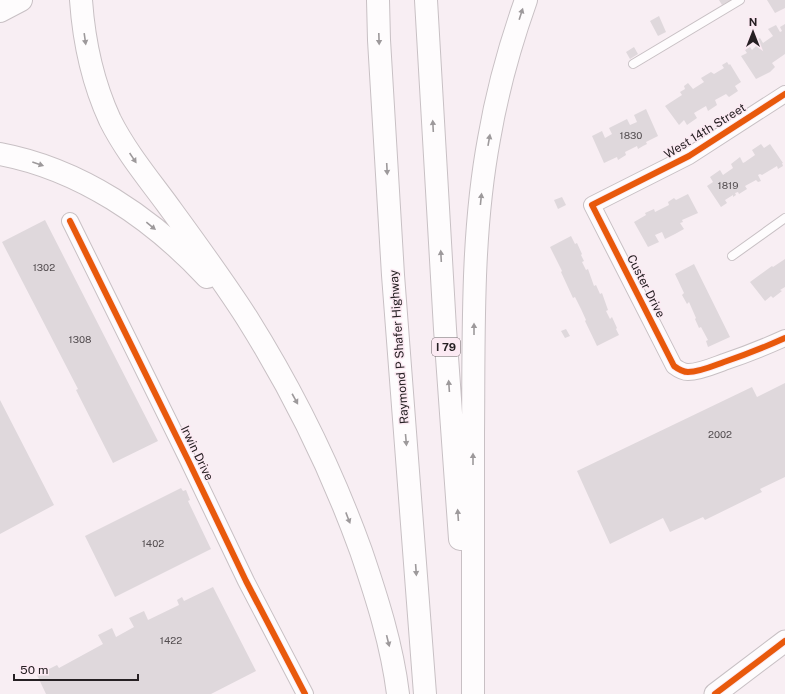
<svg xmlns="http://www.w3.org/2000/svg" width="785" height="694" font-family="'Public Sans',sans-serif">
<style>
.building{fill:#dfd8dc}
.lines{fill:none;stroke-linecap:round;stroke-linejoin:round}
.service-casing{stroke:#c8c0c4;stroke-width:10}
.minor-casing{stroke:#c8c0c4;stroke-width:18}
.tertiary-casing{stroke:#c8c0c4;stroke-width:23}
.primary-casing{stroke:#c8c0c4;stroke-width:24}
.motorway-casing{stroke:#c8c0c4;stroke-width:24}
.service{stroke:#fefcfd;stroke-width:8}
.minor{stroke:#fefcfd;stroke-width:16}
.tertiary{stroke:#fefcfd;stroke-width:21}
.primary{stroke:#fefcfd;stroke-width:22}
.motorway{stroke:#fefcfd;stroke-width:22}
.cycleway-casing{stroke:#fceaf3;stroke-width:8}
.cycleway{stroke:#e8590c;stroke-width:6}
.oneway{fill:#9d999b}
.labels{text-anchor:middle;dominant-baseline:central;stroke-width:3;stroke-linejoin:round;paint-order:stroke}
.number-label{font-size:10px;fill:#544e51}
.shield{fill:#fceaf3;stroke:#665d61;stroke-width:1}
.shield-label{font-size:11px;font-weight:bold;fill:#262023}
.street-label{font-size:12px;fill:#262023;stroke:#fceaf3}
</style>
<rect width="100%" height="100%" fill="#f8eef3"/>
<path class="building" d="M719,0H731L722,5Z
M767,0H785V8L775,13Z
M659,16L666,32L658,36L650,21Z
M785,24V54L772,63L775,67L770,72L756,79L741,56L747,53L745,50L750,47L752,50L756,46L754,42L756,40L760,38L763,43L773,36L768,29L776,25L780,32L782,31L780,27Z
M634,47L638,54L630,59L626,52Z
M727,62L729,65L730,64L741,82L735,86L738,91L729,97L726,94L715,100L717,105L708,111L706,106L694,113L697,118L687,125L684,120L679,125L665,106L682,95L680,92L685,89L684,86L688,83L693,89L704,82L701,78L711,72L714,74L724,68L722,65Z
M646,109L658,136L646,142L647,144L643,146L638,149L637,146L625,152L626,155L618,160L617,157L604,163L592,136L602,131L605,138L612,134L609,128L627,119L630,125L637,122L634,115Z
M761,144L764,148L770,144L783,163H782L783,166L778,169L777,166L762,175L760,174L758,175L761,181L758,182L756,180L745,186L747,189L739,194L738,192L735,193L736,195L733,197V195L725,200L727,203L721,207L707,186L713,182L710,177L720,170L723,175L733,168L731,164L740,157L743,163L745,162L755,155L752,150Z
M688,194L698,213L682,220L683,222L680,223L684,229L675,234L665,239L662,232L655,235L659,242L648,247L634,222L646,215L645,213L654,209L655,212L669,205L668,202L674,198L676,200Z
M562,197L566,205L558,209L554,200Z
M45,220L158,441L113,463L76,390L78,389L2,242Z
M571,236L575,244L577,243L582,254L581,255L584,261L582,262L586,270L588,269L594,286L596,285L600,294L602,293L608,310L606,311L610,319L612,317L617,328L616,329L619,335L597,346L585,321L586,320L581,309L575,297L573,298L561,272L562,271L550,247Z
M785,259V287L780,290L782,291L773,298L771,296L765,301L750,282L772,266L773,267Z
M694,264L730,337L708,347L706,341L708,340L701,327L699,328L695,319L696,318L689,302L687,304L682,295L684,293L675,274Z
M566,329L570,336L565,338L561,331Z
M785,383V477L760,489L762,492L705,520L703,517L670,532L663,518L610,544L577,471L752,387L757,397Z
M0,400L54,505L0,534Z
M181,488L183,491L186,490L190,500L188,501L211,549L115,597L85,536Z
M213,587L256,671L211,694H46L37,675L57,665L59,668L103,644L98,635L112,628L116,637L134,627L129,618L144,611L148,620L179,605L177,600L182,597L184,601Z"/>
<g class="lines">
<defs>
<path id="service" d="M633,64L740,0
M732,256L785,218"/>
<path id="minor" d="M785,94L689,156L592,205L674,366C678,369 683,372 688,372C700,372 713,366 724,362C745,355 765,347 785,338
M70,221L188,460L246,581L305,694"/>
<path id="tertiary" d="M715,694L785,641"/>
<path id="primary" d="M0,11L21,0"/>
<path id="motorway" d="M81,0C84,43 92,81 110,120C125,150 147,177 167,204C194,241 222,279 247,318C294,393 331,468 361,551C377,598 392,645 398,694
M378,0L379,40L393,275L425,694
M426,0L445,329L460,539
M0,154C80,169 152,218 207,277
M473,694C473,607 473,521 473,434C474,336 471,236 489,139C497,92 510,45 526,0"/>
</defs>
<use href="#service" class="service-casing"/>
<use href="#minor" class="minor-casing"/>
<use href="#tertiary" class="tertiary-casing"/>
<use href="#primary" class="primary-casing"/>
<use href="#motorway" class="motorway-casing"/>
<use href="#service" class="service"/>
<use href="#minor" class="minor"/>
<use href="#tertiary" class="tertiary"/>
<use href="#primary" class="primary"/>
<use href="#motorway" class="motorway"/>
<defs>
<path id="cycleway" d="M785,94L689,156L592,205L674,366C678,369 683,372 688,372C700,372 713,366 724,362C745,355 765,347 785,338
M70,221L188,460L246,581L305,694
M715,694L785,641"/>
</defs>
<use href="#cycleway" class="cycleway-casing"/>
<use href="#cycleway" class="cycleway"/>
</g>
<defs><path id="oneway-solid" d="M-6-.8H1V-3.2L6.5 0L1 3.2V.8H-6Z"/></defs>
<g class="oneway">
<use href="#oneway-solid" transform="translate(521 14) rotate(-72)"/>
<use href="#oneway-solid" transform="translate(85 39) rotate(82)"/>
<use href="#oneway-solid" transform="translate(379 39) rotate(88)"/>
<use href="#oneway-solid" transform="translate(433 126) rotate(-93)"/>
<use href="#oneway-solid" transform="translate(489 140) rotate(-80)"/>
<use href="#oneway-solid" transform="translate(133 158) rotate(56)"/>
<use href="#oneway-solid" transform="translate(38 164) rotate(19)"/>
<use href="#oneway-solid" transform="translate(387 169) rotate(87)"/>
<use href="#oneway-solid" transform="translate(481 199) rotate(-84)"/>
<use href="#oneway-solid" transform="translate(151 226) rotate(39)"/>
<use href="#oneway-solid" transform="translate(441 256) rotate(-93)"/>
<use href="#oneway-solid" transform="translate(474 329) rotate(-90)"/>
<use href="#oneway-solid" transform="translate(449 386) rotate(-94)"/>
<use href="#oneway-solid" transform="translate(295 399) rotate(61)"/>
<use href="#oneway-solid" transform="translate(406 440) rotate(85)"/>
<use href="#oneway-solid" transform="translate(473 459) rotate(-90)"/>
<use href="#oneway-solid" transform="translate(458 515) rotate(-94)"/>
<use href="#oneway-solid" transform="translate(348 518) rotate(69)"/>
<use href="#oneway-solid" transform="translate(416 570) rotate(86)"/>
<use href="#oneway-solid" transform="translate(388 641) rotate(76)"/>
</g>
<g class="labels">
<g class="number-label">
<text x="631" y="135">1830</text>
<text x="728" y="185">1819</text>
<text x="44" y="267">1302</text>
<text x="80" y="339">1308</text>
<text x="720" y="434">2002</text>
<text x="153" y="543">1402</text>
<text x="171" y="640">1422</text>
</g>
<rect class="shield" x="432" y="338" width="28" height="18" rx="3"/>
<g class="shield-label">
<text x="446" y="347">I 79</text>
</g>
<g class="street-label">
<text transform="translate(705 131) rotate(-32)">West 14th Street</text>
<text transform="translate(646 286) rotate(63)">Custer Drive</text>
<text transform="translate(399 347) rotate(-94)">Raymond P Shafer Highway</text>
<text transform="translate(197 453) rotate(64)">Irwin Drive</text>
</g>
</g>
<g transform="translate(753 32)" stroke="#fceaf3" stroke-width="3" paint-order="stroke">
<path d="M0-3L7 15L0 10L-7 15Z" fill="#262023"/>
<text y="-6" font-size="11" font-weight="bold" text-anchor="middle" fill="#262023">N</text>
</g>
<path d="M14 674v6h124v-6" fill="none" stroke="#262023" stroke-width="2"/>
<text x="20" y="674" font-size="12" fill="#262023" stroke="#fceaf3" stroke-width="3" paint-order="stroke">50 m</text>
</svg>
